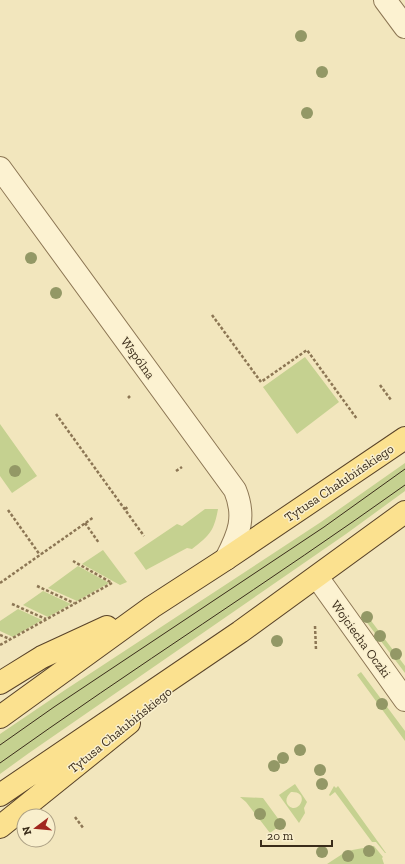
<svg xmlns="http://www.w3.org/2000/svg" width="405" height="864" font-family="'Zilla Slab',serif">
<style>
.green{fill:#c5d190;fill-rule:evenodd}
.lines{fill:none;stroke-linecap:round;stroke-linejoin:round}
.minor-casing{stroke:#8c7654;stroke-width:24}
.major-casing{stroke:#594329;stroke-width:24}
.path{stroke:#8c7654;stroke-width:2.5;stroke-dasharray:3 2;stroke-linecap:butt}
.minor{stroke:#fcf2d1;stroke-width:22}
.major{stroke:#fbe18f;stroke-width:22}
.tram{stroke:#3a2c1a;stroke-width:1}
.tree{fill:#939866}
.labels{text-anchor:middle;dominant-baseline:central;stroke-width:3;stroke-linejoin:round;paint-order:stroke}
.street-label{font-size:13px;fill:#3a2c1a;stroke:#f9efcd}
</style>
<rect width="100%" height="100%" fill="#f2e6bd"/>
<path class="green" d="M305,357L339,402L297,434L263,387Z
M0,424L37,476L12,493L0,476Z
M405,463V491L346,534L29,753L0,774V734L65,690L321,522Z
M205,509H218C214,531 210,535 192,549L187,548L146,570L134,553L177,524L182,526Z
M103,550L127,582L120,585L82,564Z
M78,566L109,583L77,601L48,588Z
M43,591L71,604L48,617L23,605Z
M18,609L42,620L13,637L0,631V621Z
M366,614L405,666V673L362,616Z
M361,672L405,731V741L357,675Z
M295,784L307,802L304,808L305,813L299,823L279,795ZM291,792C311,791 299,815 289,806C284,801 287,796 291,792Z
M334,786L336,788L338,786L386,853H385L376,842H372L335,792L330,796L329,795Z
M240,797L263,798L282,824L270,833L246,802Z
M374,846L383,857L382,858L384,864H327L347,851Z"/>
<g class="lines">
<defs>
<path id="minor" d="M385,0L405,27
M0,168L235,490C246,517 239,534 226,559
M317,577L405,700"/>
<path id="major" d="M0,683L42,657L107,627
M0,717L152,607L226,559L405,438
M0,795L240,632L405,512
M0,827L129,723"/>
</defs>
<use href="#minor" class="minor-casing"/>
<use href="#major" class="major-casing"/>
<path class="path" d="M212,315L261,382L307,350L357,419
M380,385L391,400
M128,398L130,396
M56,414L144,536
M176,471L182,467
M125,509L129,506
M8,510L40,555
M85,523L99,543
M0,583L94,517
M37,586L74,603
M12,604L46,619
M315,626L316,650
M0,635L10,639
M0,645L112,583L73,561
M75,817L84,829"/>
<use href="#minor" class="minor"/>
<use href="#major" class="major"/>
<path class="tram" d="M0,745L54,707L324,527L405,469
M0,763C133,668 272,580 405,485"/>
</g>
<g class="tree">
<circle cx="301" cy="36" r="6"/>
<circle cx="322" cy="72" r="6"/>
<circle cx="307" cy="113" r="6"/>
<circle cx="31" cy="258" r="6"/>
<circle cx="56" cy="293" r="6"/>
<circle cx="15" cy="471" r="6"/>
<circle cx="367" cy="617" r="6"/>
<circle cx="380" cy="636" r="6"/>
<circle cx="277" cy="641" r="6"/>
<circle cx="396" cy="654" r="6"/>
<circle cx="382" cy="704" r="6"/>
<circle cx="300" cy="750" r="6"/>
<circle cx="283" cy="758" r="6"/>
<circle cx="274" cy="766" r="6"/>
<circle cx="320" cy="770" r="6"/>
<circle cx="322" cy="784" r="6"/>
<circle cx="260" cy="814" r="6"/>
<circle cx="280" cy="824" r="6"/>
<circle cx="369" cy="851" r="6"/>
<circle cx="322" cy="852" r="6"/>
<circle cx="348" cy="856" r="6"/>
</g>
<g class="labels">
<g class="street-label">
<text transform="translate(138 358) rotate(54)">Wspólna</text>
<text transform="translate(339 483) rotate(-34)">Tytusa Chałubińskiego</text>
<text transform="translate(361 639) rotate(54)">Wojciecha Oczki</text>
<text transform="translate(120 730) rotate(-39)">Tytusa Chałubińskiego</text>
</g>
</g>
<g transform="translate(36 828) rotate(254)"><circle r="19" fill="#f9efcd" stroke="#ada185"/>
<path d="M0-3L7 15L0 10L-7 15Z" fill="#a1261e"/>
<text y="-6" font-size="11" font-weight="bold" text-anchor="middle" fill="#3a2c1a">N</text>
</g>
<path d="M261 840v6h71v-6" fill="none" stroke="#3a2c1a" stroke-width="2"/>
<text x="267" y="840" font-size="12" fill="#3a2c1a" stroke="#f9efcd" stroke-width="3" paint-order="stroke">20 m</text>
</svg>
